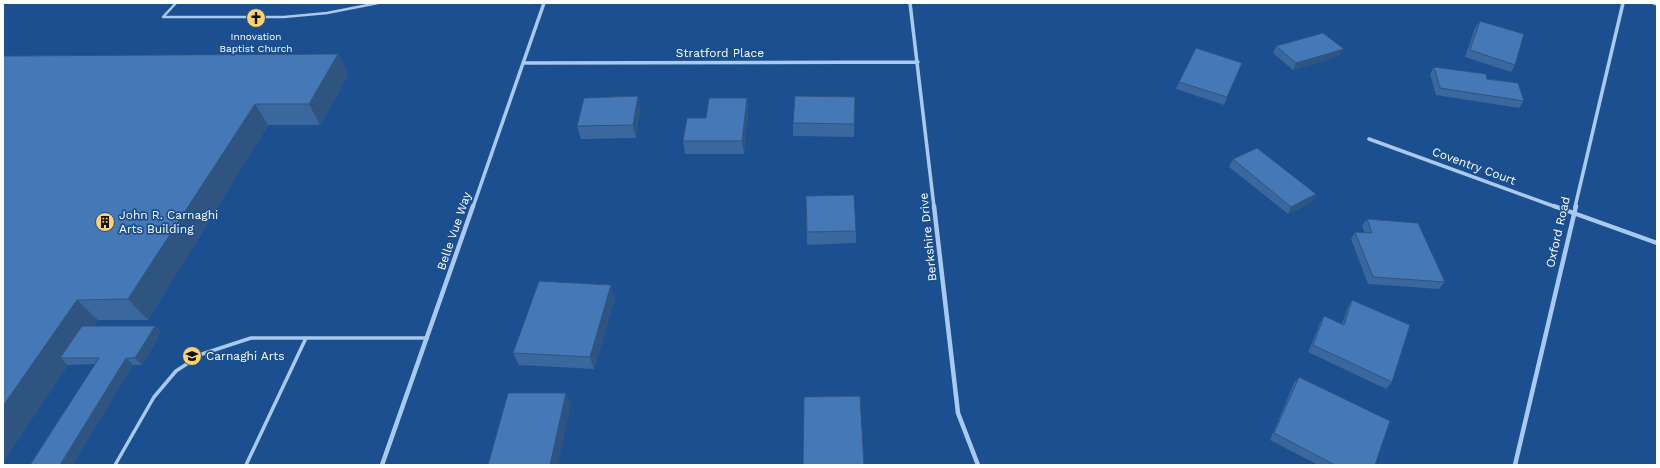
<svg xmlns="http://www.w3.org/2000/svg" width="1660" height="468" font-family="'Work Sans',sans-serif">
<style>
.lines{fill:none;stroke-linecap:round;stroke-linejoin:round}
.service-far1{stroke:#a9c9ee;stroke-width:2.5}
.service{stroke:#a9c9ee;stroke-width:3.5}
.minor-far1{stroke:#a9c9ee;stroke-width:3.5}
.minor{stroke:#a9c9ee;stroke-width:4.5}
.wall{fill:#3a679d}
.shaded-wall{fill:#305480}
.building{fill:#4478b7;stroke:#305480}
.labels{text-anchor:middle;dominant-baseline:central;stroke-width:3.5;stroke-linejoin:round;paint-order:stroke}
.far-poi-label{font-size:10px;fill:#fff;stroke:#1b4f8f}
.street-label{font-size:12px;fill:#fff;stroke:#1b4f8f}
.poi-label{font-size:12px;fill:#fff;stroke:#1b4f8f;text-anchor:start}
</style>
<rect width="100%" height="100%" fill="#1b4f8f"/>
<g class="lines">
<path class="service-far1" d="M176,3L163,17H284L327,13L378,3"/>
<path class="service" d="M115,465L154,397L176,371L202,354L251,338H427
M246,465L306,338"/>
<path class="minor-far1" d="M910,3L934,207
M1654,3L1657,4
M523,63L918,62
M1369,139L1556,207
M473,207L544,3
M1575,207L1623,3"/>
<path class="minor" d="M934,206L958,413L978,465
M1554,206L1657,243
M382,465L473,206
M1515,465L1576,206"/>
</g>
<path class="wall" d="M1480,21L1515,65L1511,72L1465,57L1475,28Z
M1276,46L1340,56L1293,70L1273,53Z
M338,54L348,75L320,125H268L148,320H98L93,326H155L161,332L142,365H133L72,465H30L95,364L68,365L3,462V56Z
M1242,63L1224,105L1176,89L1179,82Z
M1434,67L1487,79L1524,101L1519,108L1436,95L1430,74Z
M638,96L640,109L636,138L581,139L577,126Z
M855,97L854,137L793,136V123Z
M747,98L748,111L744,154H685L683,141L706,118Z
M1233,159L1316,194L1312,202L1288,214L1229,167Z
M806,196L856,231V243L807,245Z
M1367,219L1445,282L1439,289L1368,284L1351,239L1355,232L1365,233L1362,226Z
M611,285L615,298L594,369L519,365L513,353Z
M1352,300L1392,382L1386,389L1308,352L1320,323L1324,316L1342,324L1348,307Z
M1299,377L1375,465H1318L1270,440L1294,383Z"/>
<path class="shaded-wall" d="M1344,49L1340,56L1293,70L1296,63Z
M338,54L348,75L320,125L309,104Z
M638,96L640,109L636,138L633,125Z
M747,98L748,111L744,154L742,141Z
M255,104L268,125L148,320L128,299Z
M1316,194L1312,202L1288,214L1291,207Z
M611,285L615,298L594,369L590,357Z
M77,300L98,320L72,358H60L68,365L3,462V406Z
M155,326L161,332L142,365L135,358Z
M126,358L133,365L72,465H60Z
M566,393L571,405L558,465H550Z"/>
<path class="building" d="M1480,21L1524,34L1515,65L1470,50Z
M1323,33L1344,49L1296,63L1276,46Z
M1196,48L1242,63L1227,97L1179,82Z
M338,54L309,104H255L128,299L77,300L3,406V56Z
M1434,67L1486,74L1487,79L1518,83L1524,101L1440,88Z
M638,96L633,125L577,126L584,98Z
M795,96L855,97L854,124L793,123Z
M709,98H747L742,141H683L687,118H706Z
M1257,148L1316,194L1291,207L1233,159Z
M854,195L856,231L807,232L806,196Z
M1367,219L1418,223L1445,282L1373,277L1355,232L1372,233Z
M539,281L611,285L590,357L513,353Z
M1352,300L1410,325L1392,382L1313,345L1324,316L1344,325Z
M82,326H155L135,358H126L60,465H30L99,358H60Z
M1299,377L1390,421L1375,465H1335L1274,433Z
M508,393H566L550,465H488Z
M860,396L864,465H803L804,397Z"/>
<defs>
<symbol id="church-disc" viewBox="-11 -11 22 22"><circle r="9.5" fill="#ffd166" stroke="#1b4f8f"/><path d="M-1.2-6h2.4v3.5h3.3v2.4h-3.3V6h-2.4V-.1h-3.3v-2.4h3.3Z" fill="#111"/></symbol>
<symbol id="building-disc" viewBox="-11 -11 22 22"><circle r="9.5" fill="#ffd166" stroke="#1b4f8f"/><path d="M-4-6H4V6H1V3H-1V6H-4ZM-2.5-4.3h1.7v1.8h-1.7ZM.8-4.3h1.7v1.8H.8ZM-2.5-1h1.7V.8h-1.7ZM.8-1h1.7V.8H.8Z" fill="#111"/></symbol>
<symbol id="university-disc" viewBox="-11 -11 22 22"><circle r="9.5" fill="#ffd166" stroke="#1b4f8f"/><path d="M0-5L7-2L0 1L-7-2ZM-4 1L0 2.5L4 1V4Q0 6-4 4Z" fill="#111"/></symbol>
</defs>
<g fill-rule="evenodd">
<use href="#church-disc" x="245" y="7" width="22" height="22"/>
<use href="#building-disc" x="94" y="211" width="22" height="22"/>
<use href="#university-disc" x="181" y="345" width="22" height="22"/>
</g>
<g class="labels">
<g class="far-poi-label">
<text x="256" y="36">Innovation<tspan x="256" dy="12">Baptist Church</tspan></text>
</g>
<g class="street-label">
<text x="720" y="53">Stratford Place</text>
<text transform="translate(1474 166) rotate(20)">Coventry Court</text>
<text transform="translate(454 231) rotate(-71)">Belle Vue Way</text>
<text transform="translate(1558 232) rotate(-77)">Oxford Road</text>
<text transform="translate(928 237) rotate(-96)">Berkshire Drive</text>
</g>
<g class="poi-label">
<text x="119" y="215">John R. Carnaghi<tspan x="119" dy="14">Arts Building</tspan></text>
<text x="206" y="356">Carnaghi Arts</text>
</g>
</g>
<rect width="1660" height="468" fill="none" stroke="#ffffff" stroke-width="8"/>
</svg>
